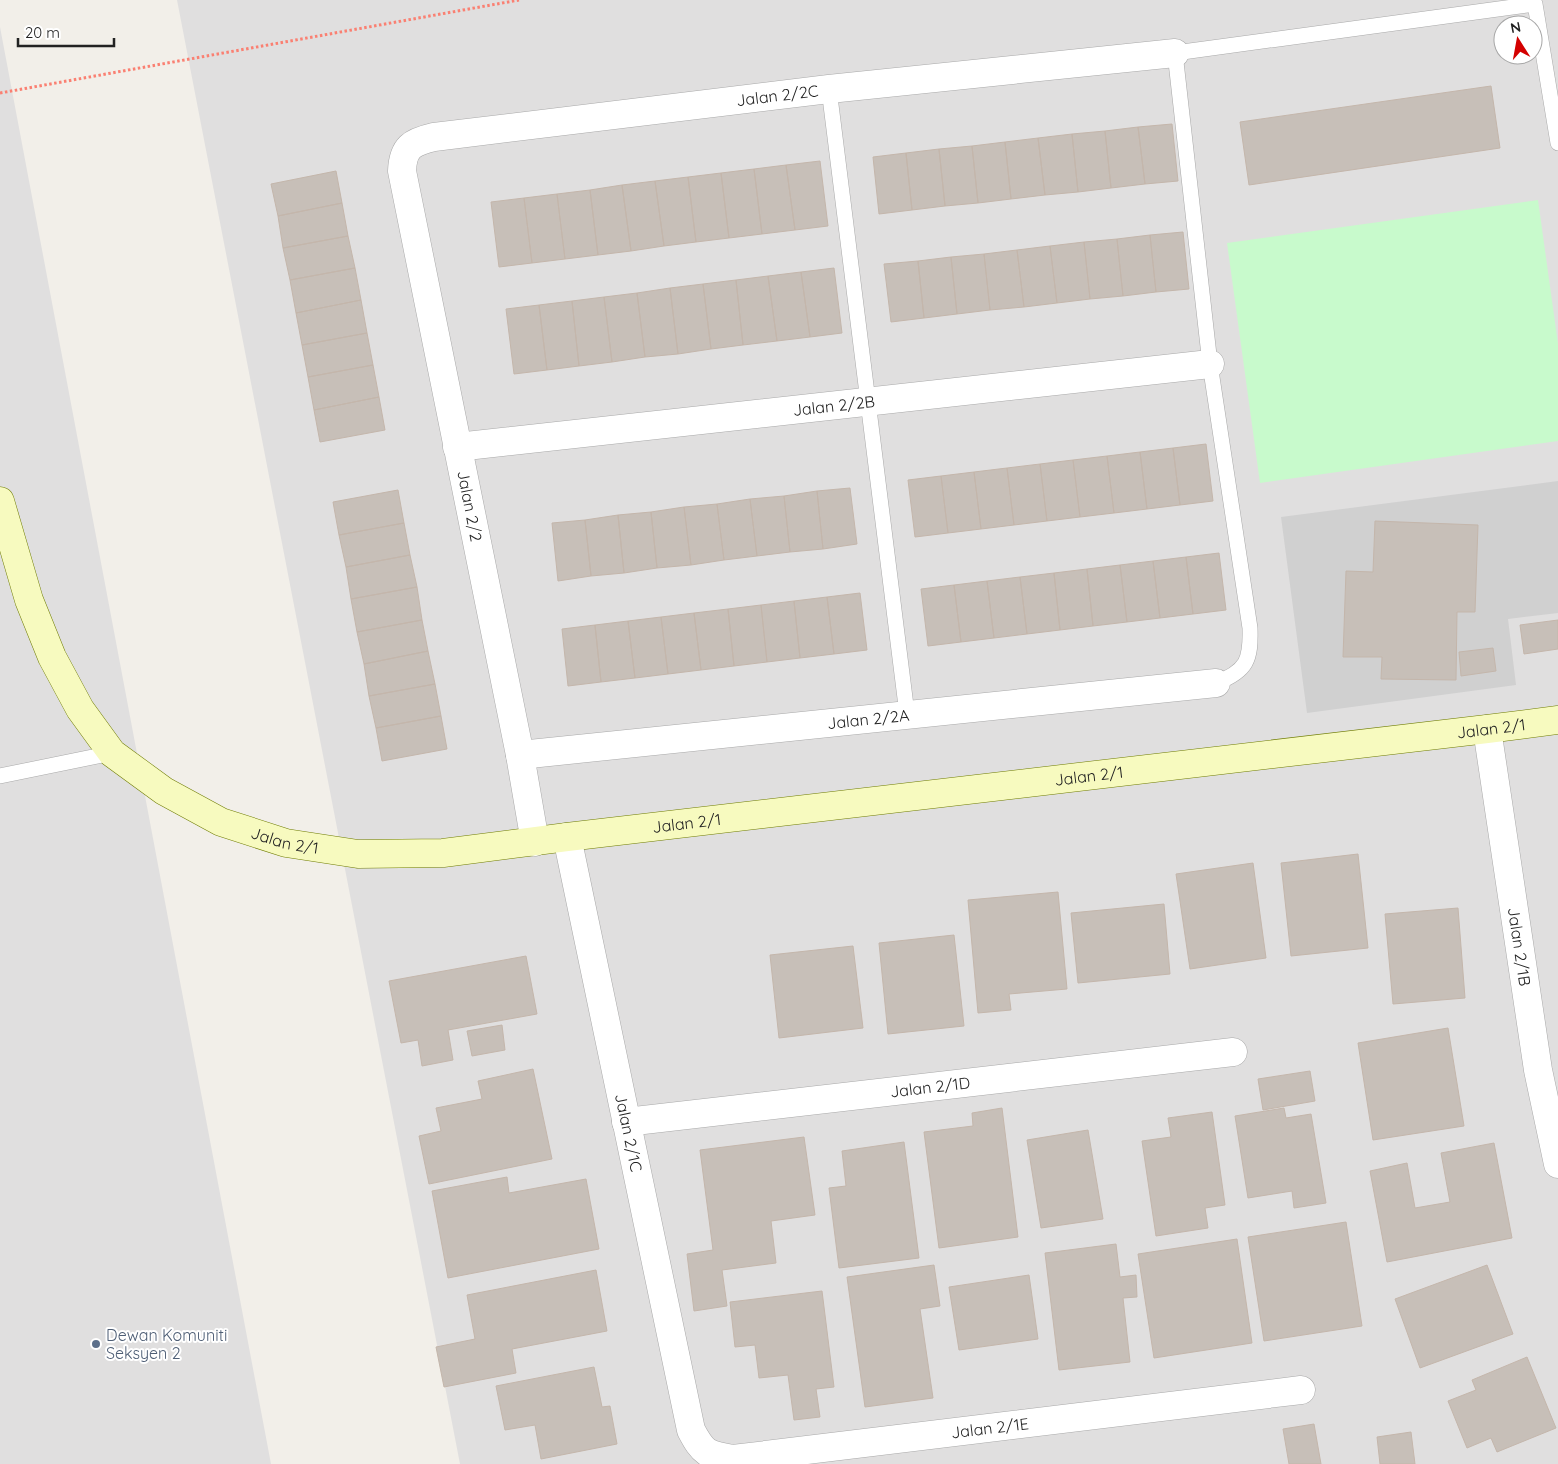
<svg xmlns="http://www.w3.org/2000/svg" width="1558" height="1464" font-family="Quicksand,sans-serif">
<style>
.residential{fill:#e0dfdf;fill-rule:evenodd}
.religious{fill:#d0d0d0}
.park{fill:#c8facc}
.building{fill:#c7bfb8;stroke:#c4b6ab}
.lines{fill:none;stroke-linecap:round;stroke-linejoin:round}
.lane-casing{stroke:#a9a9a9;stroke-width:16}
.street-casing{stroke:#a9a9a9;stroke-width:29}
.secondary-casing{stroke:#707d05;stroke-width:29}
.path{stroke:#fa8072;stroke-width:3;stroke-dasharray:2.5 2.5;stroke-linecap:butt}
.lane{stroke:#fff;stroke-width:15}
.street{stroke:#fff;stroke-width:28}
.secondary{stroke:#f7fabf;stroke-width:28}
.service-dot{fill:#5c6f8a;stroke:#fff;stroke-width:2}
.labels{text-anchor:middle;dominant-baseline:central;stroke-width:4;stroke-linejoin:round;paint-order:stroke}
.street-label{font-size:16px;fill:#222;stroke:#fff}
.service-label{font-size:16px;fill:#4e5e75;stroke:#fff;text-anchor:start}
</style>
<rect width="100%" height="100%" fill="#f2efe9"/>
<path class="residential" d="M177,0H1558V1464H460ZM1503,25H1533V55H1503Z
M0,27L271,1464H0Z"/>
<path class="religious" d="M1558,481V613L1508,619L1516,685L1307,713L1281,517Z"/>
<path class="park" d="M1538,200L1558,344V441L1260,483L1227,243Z"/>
<path class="building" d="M1491,86L1500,148L1249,185L1240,122Z
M1172,124L1178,181L1145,184L1138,127Z
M1138,127L1145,184L1111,188L1105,131Z
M1105,131L1111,188L1078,192L1072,134Z
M1072,134L1078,192L1045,195L1038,138Z
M1038,138L1045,195L1011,199L1005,142Z
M1005,142L1011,199L978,203L972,146Z
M972,146L978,203L945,206L939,149Z
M939,149L945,206L912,210L906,153Z
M906,153L912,210L879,214L873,157Z
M820,161L828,226L795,230L786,165Z
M786,165L795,230L762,234L754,169Z
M754,169L762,234L729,238L721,173Z
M336,171L342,203L278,216L271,184Z
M721,173L729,238L696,242L688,177Z
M688,177L696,242L664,246L655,181Z
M655,181L664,246L631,251L622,185Z
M622,185L631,251L598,255L590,190Z
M590,190L598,255L565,259L557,194Z
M557,194L565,259L532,263L524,198Z
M524,198L532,263L499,267L491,202Z
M342,203L348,236L283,248L278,216Z
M1183,232L1189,289L1156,292L1150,235Z
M1150,235L1156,292L1123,296L1117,239Z
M348,236L355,268L290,280L283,248Z
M1117,239L1123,296L1090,299L1084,242Z
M1084,242L1090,299L1057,303L1050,246Z
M1050,246L1057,303L1024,307L1017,250Z
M1017,250L1024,307L990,310L984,254Z
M984,254L990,310L957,314L951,257Z
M951,257L957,314L924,318L918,261Z
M918,261L924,318L891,322L884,264Z
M355,268L361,300L296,313L290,280Z
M834,268L842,333L810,337L801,272Z
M801,272L810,337L777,341L768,276Z
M768,276L777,341L743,345L736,280Z
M736,280L743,345L711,349L703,284Z
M703,284L711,349L678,354L670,288Z
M670,288L678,354L645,357L637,293Z
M637,293L645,357L612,362L604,297Z
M604,297L612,362L579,366L572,301Z
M361,300L367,333L302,345L296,313Z
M572,301L579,366L547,370L539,305Z
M539,305L547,370L514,374L506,309Z
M367,333L373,365L308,377L302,345Z
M373,365L379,397L314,410L308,377Z
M379,397L385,430L320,442L314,410Z
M1206,444L1213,501L1180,505L1173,448Z
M1173,448L1180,505L1147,509L1140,452Z
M1140,452L1147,509L1114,513L1107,456Z
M1107,456L1114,513L1080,517L1073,460Z
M1073,460L1080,517L1047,521L1040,464Z
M1040,464L1047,521L1014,525L1007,468Z
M1007,468L1014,525L981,529L974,472Z
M974,472L981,529L948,533L941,476Z
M941,476L948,533L915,537L908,480Z
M850,488L857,544L823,549L817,491Z
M398,490L404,523L339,535L333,502Z
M817,491L823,549L790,552L784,496Z
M784,496L790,552L757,556L750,499Z
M750,499L757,556L724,560L717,504Z
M717,504L724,560L691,565L684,507Z
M684,507L691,565L657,568L651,512Z
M651,512L657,568L624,573L618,515Z
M618,515L624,573L591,576L585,520Z
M585,520L591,576L558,581L552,523Z
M1375,521L1478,525L1475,612H1457L1456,680L1381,679L1382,657H1343L1346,571L1373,572Z
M404,523L410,555L346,567L339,535Z
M1219,553L1226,610L1193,614L1186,557Z
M410,555L417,587L351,599L346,567Z
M1186,557L1193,614L1160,618L1153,561Z
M1153,561L1160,618L1127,622L1120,565Z
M1120,565L1127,622L1093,626L1087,569Z
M1087,569L1093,626L1060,630L1054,573Z
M1054,573L1060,630L1027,634L1020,577Z
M1020,577L1027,634L994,638L987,581Z
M987,581L994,638L961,642L954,585Z
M954,585L961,642L928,646L921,589Z
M417,587L422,620L357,632L351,599Z
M860,593L867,650L834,654L827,597Z
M827,597L834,654L800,658L794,601Z
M794,601L800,658L767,662L761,605Z
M761,605L767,662L734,666L728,609Z
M728,609L734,666L701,670L694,613Z
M694,613L701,670L668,674L661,617Z
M661,617L668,674L635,678L628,621Z
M422,620L428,651L364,664L357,632Z
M1558,620V649L1524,654L1520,625Z
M628,621L635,678L601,682L595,625Z
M595,625L601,682L568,686L562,629Z
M1493,648L1496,671L1461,676L1459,652Z
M428,651L435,684L369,696L364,664Z
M435,684L441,716L376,728L369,696Z
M441,716L447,749L382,761L376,728Z
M1358,854L1368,948L1291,956L1281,863Z
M1253,863L1266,958L1190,969L1176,874Z
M1058,892L1067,989L1009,994L1011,1010L978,1013L968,900Z
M1164,904L1170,974L1078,983L1071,913Z
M1458,908L1465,998L1393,1004L1385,914Z
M954,935L964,1026L888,1034L879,943Z
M853,946L863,1028L779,1038L770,955Z
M526,956L537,1014L448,1030L453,1060L422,1066L418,1040L401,1043L389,981Z
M502,1025L505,1050L472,1056L467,1031Z
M1448,1028L1464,1126L1373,1140L1358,1043Z
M533,1069L552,1159L429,1184L419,1136L441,1131L436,1108L482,1099L478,1081Z
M1310,1071L1315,1101L1263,1110L1258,1079Z
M1002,1108L1018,1237L939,1248L924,1132L973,1126L972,1113Z
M1284,1108L1286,1118L1311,1114L1326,1203L1294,1208L1292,1191L1248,1198L1235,1116Z
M1212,1112L1225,1205L1205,1208L1208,1228L1156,1236L1142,1141L1171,1137L1168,1118Z
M1088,1130L1103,1219L1041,1228L1027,1140Z
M804,1137L815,1215L771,1221L776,1263L722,1270L727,1306L694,1311L687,1254L713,1250L700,1150Z
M904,1142L919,1258L839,1268L829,1188L846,1186L842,1151Z
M1494,1143L1512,1238L1387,1262L1370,1171L1407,1163L1415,1208L1450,1202L1441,1153Z
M507,1177L509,1193L586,1179L599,1249L448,1278L432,1191Z
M1346,1222L1362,1326L1264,1341L1248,1237Z
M1237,1239L1252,1343L1154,1358L1138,1254Z
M1116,1244L1120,1277L1136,1275L1137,1297L1123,1298L1130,1362L1059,1370L1045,1253Z
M934,1265L940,1306L920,1309L933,1398L865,1407L847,1277Z
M1487,1265L1513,1334L1420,1368L1395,1299Z
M596,1270L607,1331L512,1349L516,1373L444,1387L436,1347L475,1339L467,1295Z
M1029,1275L1038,1339L959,1350L949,1287Z
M822,1291L834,1387L816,1389L820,1417L794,1420L788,1375L759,1378L755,1345L735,1347L730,1302Z
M1527,1357L1556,1428L1497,1452L1491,1438L1467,1448L1448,1401L1476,1390L1472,1380Z
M594,1367L602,1407L610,1406L617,1444L541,1459L535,1425L505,1430L496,1386Z
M1314,1424L1321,1464H1289L1283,1429Z
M1411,1432L1415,1464H1380L1377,1437Z"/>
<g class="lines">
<defs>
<path id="lane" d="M829,89L907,714
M1216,683C1247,671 1251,660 1250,628L1210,364L1175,53L1535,4L1558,143
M0,776L112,753"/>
<g id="street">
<path id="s1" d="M457,447L1210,364"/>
<path id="s2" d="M1487,729L1538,1070L1558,1164"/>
<path id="s3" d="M520,755L1216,683"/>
<path id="s4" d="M567,837L691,1430C703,1453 707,1455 733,1459L1301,1390"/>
<path id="s5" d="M535,842L520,755L402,171C403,147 412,142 434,137L829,89L1175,53"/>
<path id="s6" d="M626,1122L1233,1052"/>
</g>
<g id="secondary">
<path id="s7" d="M0,501L29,600L52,657L80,709L112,753L164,791L221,822L286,843L358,854L443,853L567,837L1487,729L1558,720"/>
</g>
</defs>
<use href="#lane" class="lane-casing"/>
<use href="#street" class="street-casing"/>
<use href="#secondary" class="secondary-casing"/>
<path class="path" d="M0,93L519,0"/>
<use href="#lane" class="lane"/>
<use href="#street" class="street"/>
<use href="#secondary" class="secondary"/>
</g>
<circle class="service-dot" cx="96" cy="1344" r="5"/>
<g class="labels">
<g class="street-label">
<text stroke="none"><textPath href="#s5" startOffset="1082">Jalan 2/2C</textPath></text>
<text stroke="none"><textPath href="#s1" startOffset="379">Jalan 2/2B</textPath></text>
<text transform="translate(470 506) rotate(79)">Jalan 2/2</text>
<text stroke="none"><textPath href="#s3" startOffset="350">Jalan 2/2A</textPath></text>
<text stroke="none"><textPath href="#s7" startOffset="1689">Jalan 2/1</textPath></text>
<text stroke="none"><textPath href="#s7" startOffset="1284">Jalan 2/1</textPath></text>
<text stroke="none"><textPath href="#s7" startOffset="879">Jalan 2/1</textPath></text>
<text stroke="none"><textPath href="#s7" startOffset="474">Jalan 2/1</textPath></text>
<text stroke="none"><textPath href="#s2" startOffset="220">Jalan 2/1B</textPath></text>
<text stroke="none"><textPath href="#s6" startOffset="306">Jalan 2/1D</textPath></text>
<text stroke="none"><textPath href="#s4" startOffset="302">Jalan 2/1C</textPath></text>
<text stroke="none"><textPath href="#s4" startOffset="919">Jalan 2/1E</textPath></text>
</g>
<g class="service-label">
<text x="106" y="1335">Dewan Komuniti<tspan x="106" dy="18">Seksyen 2</tspan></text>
</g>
</g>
<g transform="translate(1518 40) rotate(349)"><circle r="24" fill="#ffffff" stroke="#a7a7a7"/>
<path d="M0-4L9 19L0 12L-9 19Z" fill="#d40000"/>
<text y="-8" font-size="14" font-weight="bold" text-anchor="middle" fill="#222222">N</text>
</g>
<path d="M18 38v8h96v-8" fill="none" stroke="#222222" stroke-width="2.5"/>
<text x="25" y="38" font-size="15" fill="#222222" stroke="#ffffff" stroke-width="4" paint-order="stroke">20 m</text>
</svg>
